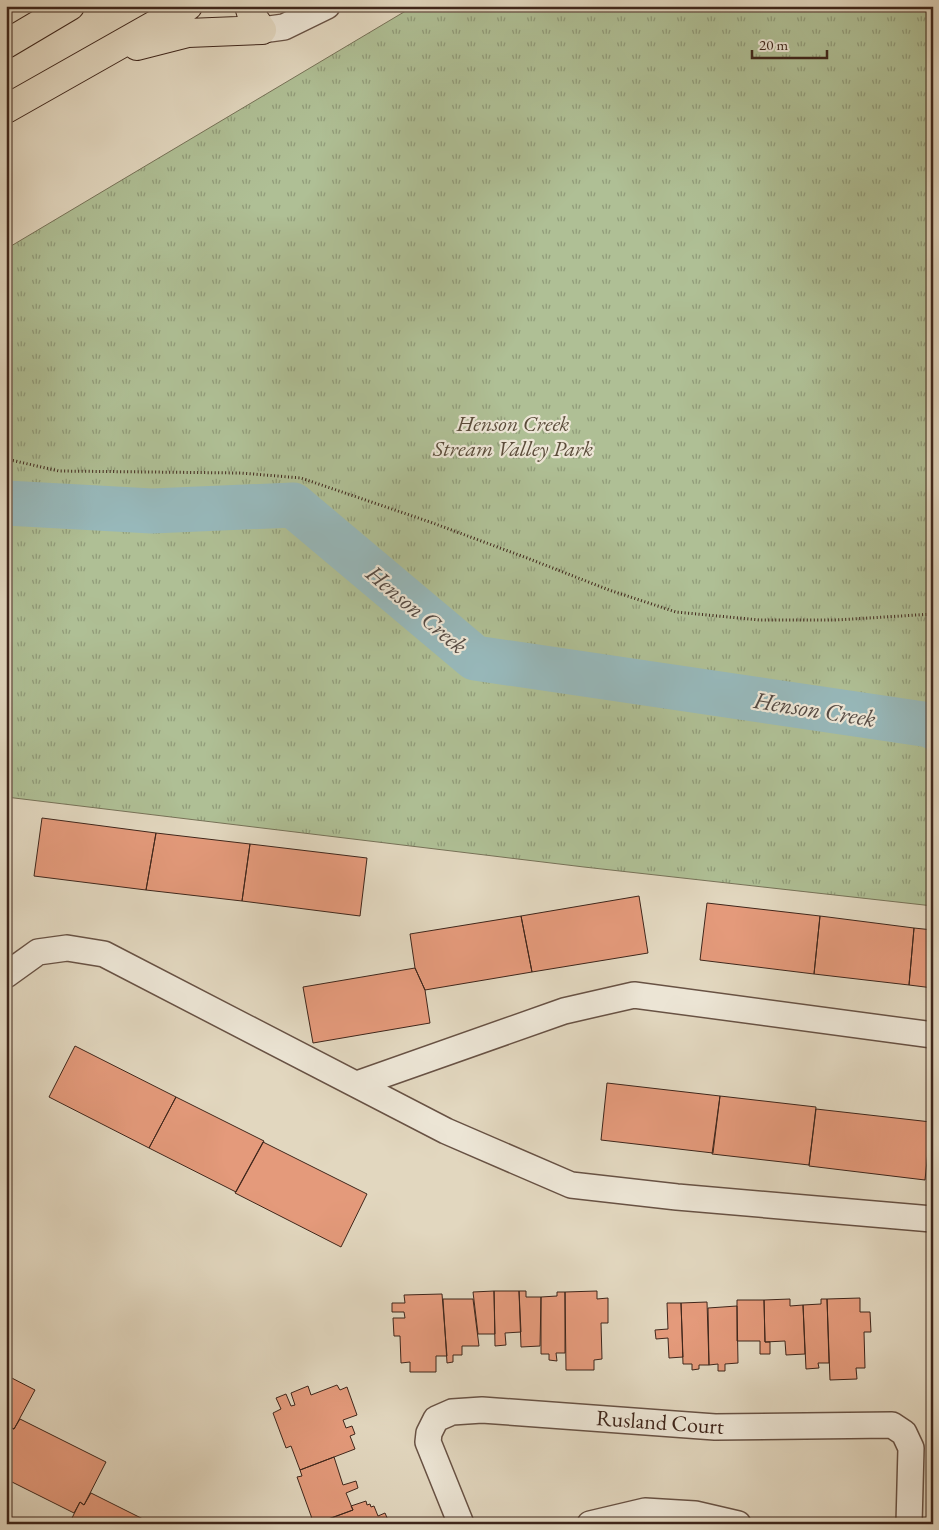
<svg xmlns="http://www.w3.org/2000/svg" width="939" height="1530" font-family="'EB Garamond',serif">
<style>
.park{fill:url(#park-tufts);stroke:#777258}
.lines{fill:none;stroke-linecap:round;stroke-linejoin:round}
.river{stroke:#97b8ba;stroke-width:45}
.building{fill:#e49a7b;stroke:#3f261b}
.minor-casing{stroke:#685244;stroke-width:28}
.trunk-casing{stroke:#3f261b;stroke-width:30}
.path{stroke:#3f261b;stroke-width:3;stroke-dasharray:1 2.5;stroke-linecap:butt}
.minor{stroke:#ece5d5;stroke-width:25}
.trunk{stroke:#e2d7bf;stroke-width:28}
.labels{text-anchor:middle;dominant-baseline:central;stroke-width:4.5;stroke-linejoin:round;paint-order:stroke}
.park-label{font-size:22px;font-style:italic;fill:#5b4c3a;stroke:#ece5d5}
.street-label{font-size:22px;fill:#3f261b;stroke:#ece5d5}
.water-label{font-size:24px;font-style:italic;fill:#554a43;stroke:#ece5d5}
</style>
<defs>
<pattern id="park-tufts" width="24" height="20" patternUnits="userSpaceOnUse" patternTransform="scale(1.25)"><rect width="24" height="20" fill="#afbf95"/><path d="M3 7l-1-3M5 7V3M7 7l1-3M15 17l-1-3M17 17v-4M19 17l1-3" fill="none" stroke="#909b79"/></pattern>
</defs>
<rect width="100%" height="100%" fill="#e2d7bf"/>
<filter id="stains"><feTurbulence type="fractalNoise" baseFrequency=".004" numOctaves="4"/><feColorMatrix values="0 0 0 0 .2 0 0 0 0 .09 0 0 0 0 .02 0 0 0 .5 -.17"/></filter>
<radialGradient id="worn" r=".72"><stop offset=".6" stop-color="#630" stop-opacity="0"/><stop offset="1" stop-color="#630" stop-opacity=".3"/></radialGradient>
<path class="park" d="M414,6H933V906L584,867L6,797V415L12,404L6,396V249Z"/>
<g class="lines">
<path class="river" d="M6,503L152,511L293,505L475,658L930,725L933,727"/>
</g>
<path class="building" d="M42,818L156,833L146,890L34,876Z
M156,833L250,844L242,901L146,890Z
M250,844L367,858L360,916L242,901Z
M639,896L648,953L532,972L521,916Z
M707,903L820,916L814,974L700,960Z
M521,916L532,972L425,990L415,968L410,934Z
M820,916L914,928L909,985L814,974Z
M914,928L933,930V988L909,985Z
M415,968L425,990L430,1023L313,1043L303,987Z
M75,1046L176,1097L149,1148L49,1097Z
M607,1083L720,1096L713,1153L601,1140Z
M720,1096L816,1107L809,1165L712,1154Z
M176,1097L264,1141L236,1192L149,1148Z
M816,1109L931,1122L925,1180L809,1166Z
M263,1142L367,1194L341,1247L235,1193Z
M494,1291L495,1334H478L473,1292Z
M494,1291H519L521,1332L505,1333L506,1345L495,1346Z
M519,1291H526V1297H541L540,1346L521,1347Z
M597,1291V1299L608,1298V1323H601L602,1359L594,1360V1370H566L565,1292Z
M557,1292H565V1353H556L557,1361L549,1360V1354H541V1297L557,1296Z
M442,1294L447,1356H436V1372H410V1362L401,1363L400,1336H394L393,1318H405L404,1312H392V1303H405L404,1295Z
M860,1298V1312H870L871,1332H864L865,1368H856L857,1379L830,1380L827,1299Z
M443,1299H473L479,1346H462V1355H453V1362L447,1363Z
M790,1299V1306L803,1305L805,1354L786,1355L785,1341L765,1342L764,1300Z
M821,1299H827L829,1363H818L819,1368L806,1369L803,1305L821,1304Z
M737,1300H764L765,1342H770V1354H760V1341H737Z
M707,1302L709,1365H699V1369L692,1370V1364H683L681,1303Z
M667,1303H681L683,1357L669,1358L668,1338L656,1339L655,1330L668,1329Z
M737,1306L738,1363L725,1364V1371H718V1364L709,1365L708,1308Z
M6,1375L35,1390L14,1429L9,1427L6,1433Z
M337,1385L340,1390L347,1387L357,1415L343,1420L346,1428L352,1426L355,1434L350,1436L355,1449L300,1470L291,1446L286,1448L273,1413L281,1409L276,1398L286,1394L291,1406L295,1405L291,1393L308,1386L311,1395Z
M20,1419L106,1462L84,1505L80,1502L74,1513L6,1479V1433L9,1427L14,1429Z
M334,1457L343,1485L356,1481L358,1488L346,1493L353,1510L314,1524L297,1477L302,1476L300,1470Z
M91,1493L153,1524H69L80,1502L84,1505Z
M366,1501L367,1505L370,1504L371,1507L374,1506L378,1516L385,1513L388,1520L383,1522L384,1524H321V1522L353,1510L351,1506Z"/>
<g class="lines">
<defs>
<path id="minor" d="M262,30L284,27L327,6
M6,975L38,952L67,948L104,954L446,1131L571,1185L677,1197L932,1219
M357,1084L564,1011L634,995L933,1035
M461,1524L428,1442L429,1433L436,1419L452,1412L482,1410L715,1427L892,1425L904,1433L911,1448L909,1524
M590,1524L645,1511L695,1514L738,1524"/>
<path id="trunk" d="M249,6L252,16L262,30
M6,44L70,6
M137,46L188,33L262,30
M6,109L188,6"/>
</defs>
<use href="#minor" class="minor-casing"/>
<use href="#trunk" class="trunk-casing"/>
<path class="path" d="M6,459L59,471L241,473L301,478L430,522L527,558L609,590L676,612L760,620H836L933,614"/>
<use href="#minor" class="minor"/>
<use href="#trunk" class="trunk"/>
</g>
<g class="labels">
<g class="park-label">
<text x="513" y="423">Henson Creek<tspan x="513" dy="25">Stream Valley Park</tspan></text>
</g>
<g class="street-label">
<text transform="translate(660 1422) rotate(4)">Rusland Court</text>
</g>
<g class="water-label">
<text transform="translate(417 609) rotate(40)">Henson Creek</text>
<text transform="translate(815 709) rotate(9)">Henson Creek</text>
</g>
</g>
<rect width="939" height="1530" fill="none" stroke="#e2d7bf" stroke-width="25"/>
<rect x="8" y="8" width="924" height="1515" fill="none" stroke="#3f261b" stroke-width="2.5"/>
<rect x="12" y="12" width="914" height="1505" fill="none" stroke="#3f261b"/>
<path d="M752 50v8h75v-8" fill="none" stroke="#3f261b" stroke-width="2.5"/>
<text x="759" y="50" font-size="15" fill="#3f261b" stroke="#ece5d5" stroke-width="4" paint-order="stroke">20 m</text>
<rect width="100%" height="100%" filter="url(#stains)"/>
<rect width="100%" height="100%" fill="url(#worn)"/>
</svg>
